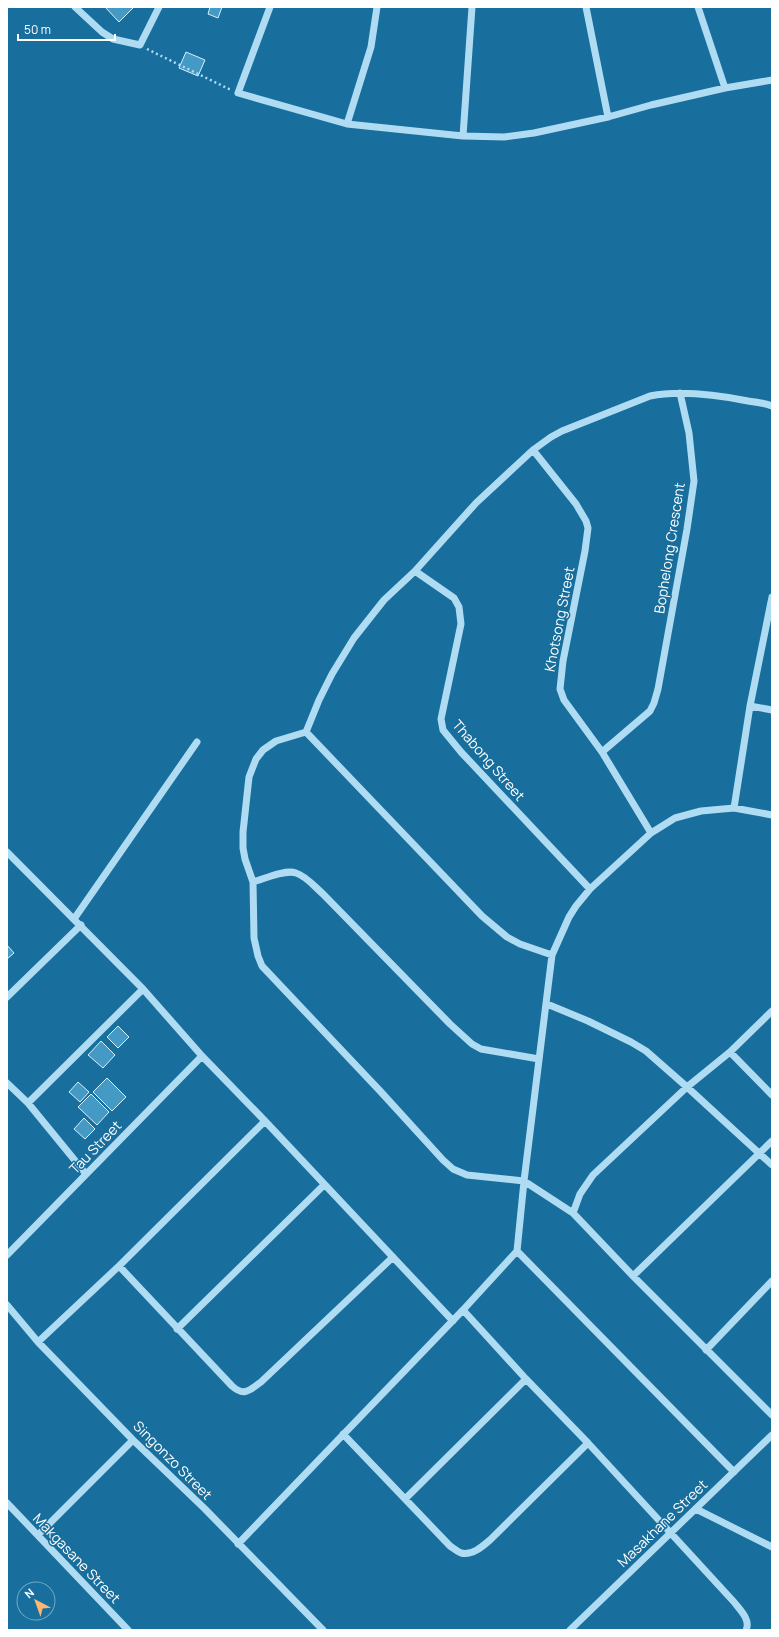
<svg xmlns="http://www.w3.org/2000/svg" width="779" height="1637" font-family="Manrope,sans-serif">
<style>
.building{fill:#449ac5;stroke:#d7f0fc}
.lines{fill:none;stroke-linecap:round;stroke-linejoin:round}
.path{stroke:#afdcf2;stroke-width:2.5;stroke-dasharray:2 3;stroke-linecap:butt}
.minor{stroke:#afdcf2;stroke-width:7}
.labels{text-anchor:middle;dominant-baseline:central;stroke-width:3;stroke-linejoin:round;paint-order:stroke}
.street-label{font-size:14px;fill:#fff;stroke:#186e9c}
</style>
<rect width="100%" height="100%" fill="#186e9c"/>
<path class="building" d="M105,7H131L133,8L119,22Z
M210,7H222L218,18L208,14Z
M186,52L205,60L198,76L179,68Z
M7,945L14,953L7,959Z
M118,1026L129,1037L118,1048L107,1037Z
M101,1041L115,1055L103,1068L88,1055Z
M107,1078L126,1097L112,1111L93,1092Z
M78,1082L89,1092L80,1102L69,1092Z
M91,1094L109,1112L97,1125L78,1107Z
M84,1118L95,1129L85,1139L74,1129Z"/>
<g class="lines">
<path class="path" d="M147,49L231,90"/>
<path class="minor" d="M75,7L102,32L113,39L140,45L159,7
M270,7L238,93L347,124L463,136L504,137L534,133L608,117L651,105L725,88L772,80
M586,7L608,117
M698,7L725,88
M347,124L371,47L377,7
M463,136L472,7
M533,450L576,504L586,521L588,528L585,551L563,661L560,689L564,700L602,752L651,833
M415,571L454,598L459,607L461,624L441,719L443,730L461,752L590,889
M750,706L772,710
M306,732L276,741L263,750L256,759L249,777L243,832V848L245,859L253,882L254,938L258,956L262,966L381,1092L443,1160L453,1169L467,1175L524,1181L573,1213L633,1276L772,1415
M306,732L319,700L332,674L354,638L384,600L415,571L476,503L533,450L551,437L562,431L650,396C680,390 718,395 748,401C756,402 765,403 772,406
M306,732L482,916L507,937L520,944L552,955
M602,752L650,711L654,703L658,689L687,529L694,481L689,433L680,393
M734,808L750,706L772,597
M7,852L143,989L202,1056L265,1121L453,1321
M253,882C264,879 285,869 296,873C306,876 315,887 323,894L450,1024L472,1044L481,1049L539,1059
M74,919L197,742
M7,997L81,925
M547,1004L588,1021L631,1042L646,1051L687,1087L772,1165
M730,1052L772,1095
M7,1083L28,1103L86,1174
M28,1103L143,989
M573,1213L580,1194L593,1175L687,1087L730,1052L772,1011
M517,1251L734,1472
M7,1255L202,1056
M119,1266L232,1386C244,1397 250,1390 261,1382L393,1257
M633,1276L772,1141
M7,1305L38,1342L133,1440L205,1509L323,1630
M463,1310L526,1379L588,1443L734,1602C740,1610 751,1620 746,1630
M177,1329L324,1185
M38,1342L119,1266L265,1121
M706,1350L772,1281
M343,1434L450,1546C453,1548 458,1552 461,1553C472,1556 483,1546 490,1540L588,1443
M405,1499L526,1379
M7,1503L128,1630
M696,1509L772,1547
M38,1535L133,1440
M238,1544L463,1310L517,1251L524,1181L552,955L569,917L576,906L590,889L651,833L675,818L701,811L734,808L772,815
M570,1630L772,1435"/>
</g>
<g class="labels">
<g class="street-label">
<text transform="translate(669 548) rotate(-81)">Bophelong Crescent</text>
<text transform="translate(559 619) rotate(-79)">Khotsong Street</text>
<text transform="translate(489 760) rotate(49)">Thabong Street</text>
<text transform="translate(95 1147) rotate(-46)">Tau Street</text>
<text transform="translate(173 1460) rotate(45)">Singonzo Street</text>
<text transform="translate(662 1523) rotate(-44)">Masakhane Street</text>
<text transform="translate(77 1558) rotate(46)">Makgasane Street</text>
</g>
</g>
<rect width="779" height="1637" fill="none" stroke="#ffffff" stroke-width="16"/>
<g transform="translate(36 1601) rotate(319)"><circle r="19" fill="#186e9c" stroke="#74a8c4"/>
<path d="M0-3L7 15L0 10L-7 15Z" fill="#ffb770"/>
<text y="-6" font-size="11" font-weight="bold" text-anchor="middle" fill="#ffffff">N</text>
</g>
<path d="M18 34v6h97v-6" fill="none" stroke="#ffffff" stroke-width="2"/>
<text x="24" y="34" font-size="12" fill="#ffffff" stroke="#186e9c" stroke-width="3" paint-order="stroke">50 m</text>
</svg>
